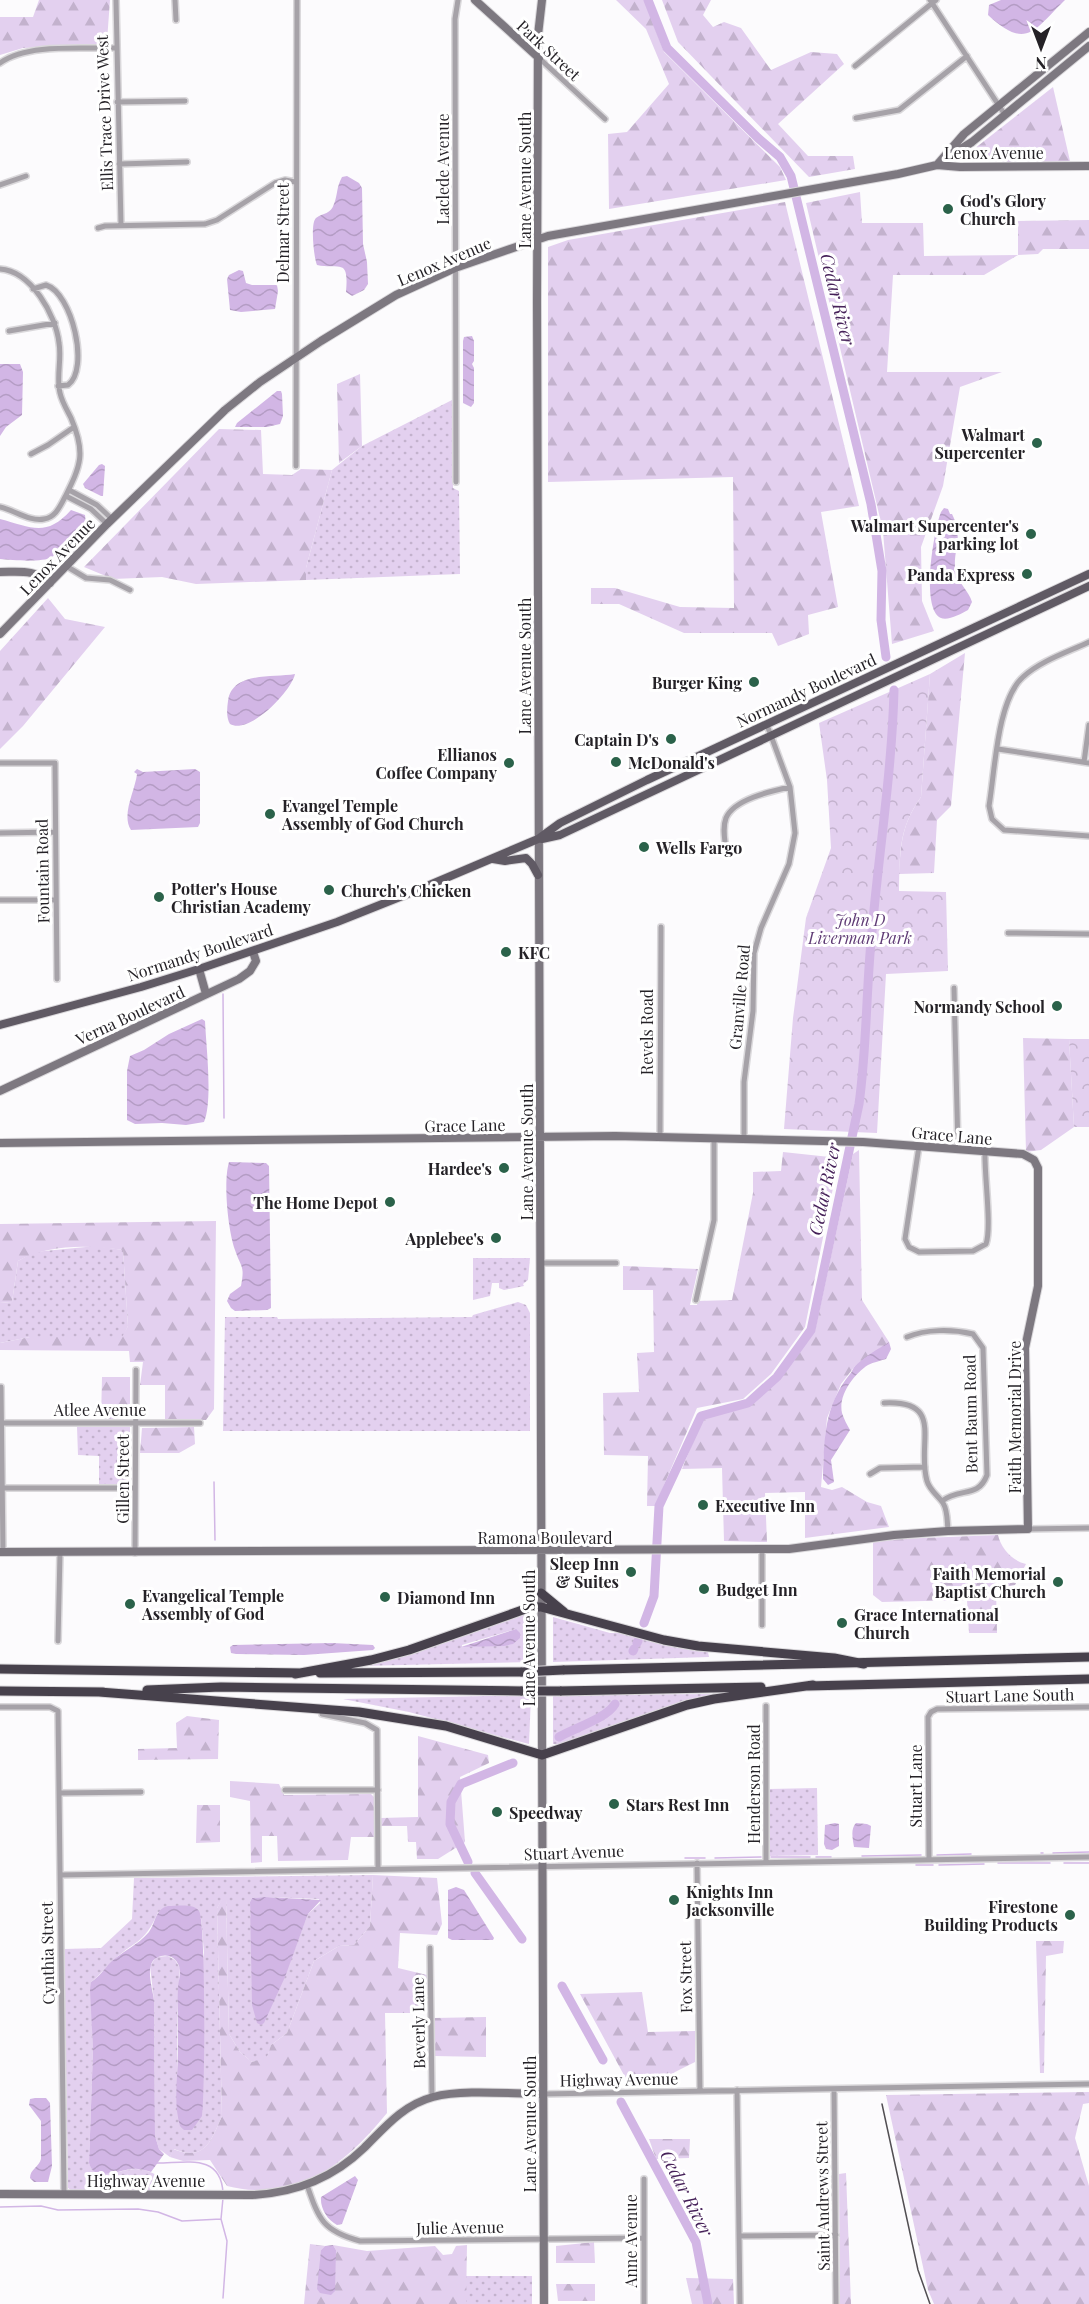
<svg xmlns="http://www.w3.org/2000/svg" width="1089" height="2304" font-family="'Playfair Display',serif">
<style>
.grass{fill:url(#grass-dots);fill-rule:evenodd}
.forest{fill:url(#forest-firs)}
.park{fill:url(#park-crowns)}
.water{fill:url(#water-waves)}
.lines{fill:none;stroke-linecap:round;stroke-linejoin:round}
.stream{stroke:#d2b6e5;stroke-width:1.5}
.river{stroke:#d2b6e5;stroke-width:9}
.street-casing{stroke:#dad8db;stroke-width:8}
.secondary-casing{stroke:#dad8db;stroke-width:10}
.primary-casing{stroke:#dad8db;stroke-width:10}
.highway-casing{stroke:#dad8db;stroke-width:11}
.street{stroke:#a6a2a8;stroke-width:5}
.secondary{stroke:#7d7880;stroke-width:8}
.primary{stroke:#605a64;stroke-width:8}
.highway{stroke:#47414c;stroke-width:9}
.rail{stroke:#524f53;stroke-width:1.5}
.highway-bridge-casing{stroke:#dad8db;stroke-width:11;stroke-linecap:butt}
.highway-bridge{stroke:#47414c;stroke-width:9}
.poi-dot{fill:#2b624a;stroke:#fff;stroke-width:2}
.labels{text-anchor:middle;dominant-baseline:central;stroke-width:6;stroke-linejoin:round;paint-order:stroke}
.street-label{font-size:16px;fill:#252227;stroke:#fff}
.poi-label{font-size:16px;font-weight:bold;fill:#252227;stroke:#fff;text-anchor:start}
.park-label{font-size:16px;font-style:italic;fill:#5f3b75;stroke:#fff}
.water-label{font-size:18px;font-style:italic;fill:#462159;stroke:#fff}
</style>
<defs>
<pattern id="grass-dots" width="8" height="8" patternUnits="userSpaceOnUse" patternTransform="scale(1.5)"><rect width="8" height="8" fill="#e3d0ef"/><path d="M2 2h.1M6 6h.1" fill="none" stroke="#c3b2cd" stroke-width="1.8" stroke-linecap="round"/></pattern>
<pattern id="forest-firs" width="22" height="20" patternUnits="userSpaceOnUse" patternTransform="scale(1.5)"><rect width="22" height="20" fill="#e3d0ef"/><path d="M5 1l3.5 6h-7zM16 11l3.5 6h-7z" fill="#c3b2cd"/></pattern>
<pattern id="park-crowns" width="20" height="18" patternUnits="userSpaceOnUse" patternTransform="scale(1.5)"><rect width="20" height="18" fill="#e3d0ef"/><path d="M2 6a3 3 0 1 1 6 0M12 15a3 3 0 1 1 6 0" fill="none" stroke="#c3b2cd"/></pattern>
<pattern id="water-waves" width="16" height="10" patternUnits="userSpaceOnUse" patternTransform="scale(1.5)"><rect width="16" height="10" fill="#d2b6e5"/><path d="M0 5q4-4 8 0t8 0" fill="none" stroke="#b49cc4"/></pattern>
</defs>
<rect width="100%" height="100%" fill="#fcfbfd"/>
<path class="grass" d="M452,400L453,488L459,491L460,574L306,580V568L332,470L362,446Z
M96,1246L123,1250L128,1326L123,1337H30L0,1343V1303L12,1302L18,1261L34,1252Z
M473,1258H530L528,1280L523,1284L524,1286L504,1290L499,1288V1283H492L490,1296L473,1300Z
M518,1302L526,1305L530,1313V1431H223L225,1317H277L278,1319L472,1317L473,1315Z
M77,1427H130V1485L99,1486V1456L78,1455Z
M522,1613H530L531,1662L358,1666ZM516,1629L513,1644L462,1647V1645Z
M553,1617L610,1633H631L708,1652L709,1657L553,1662Z
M722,1694L561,1744H553V1695Z
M531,1695L529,1744L409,1712L343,1699Z
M817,1788L818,1855L769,1856V1789Z
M373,1875L370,1926L354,1945L339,1946L314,1961L287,2033L271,2045L267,2058L252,2062L240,2052L229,2034L226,1899L222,1900L217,1908L222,2116C211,2141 205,2162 174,2149L170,2157L159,2149L155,2136L154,2001L150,1966L156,1957L168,1956L175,1960L180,1968L177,2013L178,2120L204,1953L201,1918L158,1912C144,1946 133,1940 111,1963C104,1969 99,1976 91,1982L93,2049L89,2163C95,2183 121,2169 135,2169C146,2169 153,2173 162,2178L163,2191H72L68,2188L64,1949L101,1948L132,1919L134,1878ZM265,1897L319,1899L320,1903L308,1914L283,1980L250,1916V1902L252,1898Z
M466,2276H532V2304H466Z"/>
<path class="forest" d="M39,0H110L107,41L104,45L23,48L0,55V17H33Z
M616,0H644L664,52L780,167L786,180L609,209L608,134L627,132L669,84L646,29Z
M662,0H711L703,15L713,27L724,22L741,28L771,70L811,52L837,54L844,64L778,124L808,156H853L855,169L809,177L678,42Z
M1053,87L1070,161C1040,162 996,173 974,149Z
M860,192L862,223H923L924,256L1018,255V221L1089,220V249H1043L1038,254L1018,255L984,275H893L887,372H1002L960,387L943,486L921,547L922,601L934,631L892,644L883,531L806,203Z
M785,202L859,506L821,512L838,607L808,615L809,634L778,646L772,633H684L619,604H591V588H615L680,607L734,608L733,477L548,482V247L568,240Z
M360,374L362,446L339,463L337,384Z
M219,429L261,430L263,474L292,475L301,469L332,470L306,568V580L196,584L162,577L113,579L84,567Z
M48,598L65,619L105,627L23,726L0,749V651Z
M965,653L951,806L937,820L934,873L899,874C901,842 902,824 921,797L930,674Z
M1023,1038L1069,1039L1074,1127L1041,1150L1026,1152Z
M859,1150L862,1300L889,1342L855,1366L841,1384L827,1418L821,1487L832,1490L842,1487L867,1502L881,1506L889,1527L805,1538V1492L765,1493L767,1542L724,1541L722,1468L682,1469L702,1420L749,1405L779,1379L815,1331L853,1154Z
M783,1152L839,1158L805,1327L771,1374L743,1399L697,1408L655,1506H647L648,1456L604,1455L603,1393L639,1392L637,1353L654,1352L653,1290H623V1266L698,1269L690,1305H697L698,1301L732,1300L753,1193V1172L781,1171Z
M216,1221L214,1409L206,1420H165V1385H140L143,1362H130L129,1351L0,1350V1343L30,1337H122L128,1326L123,1250C89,1245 48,1244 18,1261L12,1302L0,1303V1224Z
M102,1377H130V1415L126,1418L101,1420Z
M194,1427L195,1444L179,1453H140L142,1428Z
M998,1535C1001,1548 1012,1561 1026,1564L1015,1585L996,1589L997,1633H969L967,1600L882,1602L873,1595V1540Z
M187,1716L219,1720L218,1759L138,1760V1749L177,1748L176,1723Z
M418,1736L488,1755L489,1763L460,1777L465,1842L438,1859H417L416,1842H408L407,1826H381V1818L418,1817Z
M230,1781L279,1784L284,1795L371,1794L374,1797L375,1837H351L348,1860L278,1861L277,1836H262V1862L251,1863L250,1801L230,1797Z
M197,1805H220V1842L196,1843Z
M373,1875L437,1878L442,1924L437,1935L400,1933L398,1968L427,1975V2013H385L387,2113C353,2155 313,2192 255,2190C246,2190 236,2188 227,2186L210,2160L183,2161L170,2157L173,2149C205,2162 211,2141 222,2116L217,1908L222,1899H226L229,2034L240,2052L252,2062L267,2057L271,2045L287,2033L314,1961L339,1946L354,1945L370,1926Z
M1036,1941H1064L1063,1953L1046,1956L1044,2073H1040Z
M642,1992L648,2032L695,2031V2062L675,2072L660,2085H639L625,2077L580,1994Z
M486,2017V2057L434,2056V2018Z
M1089,2092V2103L1083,2104L1075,2138L1089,2186V2304H934L928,2290L886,2095Z
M649,2139H690L689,2158L656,2159Z
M846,2173L851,2304H840L839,2174Z
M594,2242L595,2263H556V2246Z
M310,2244L325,2246L321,2250H336L333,2245L367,2251L435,2246L443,2255L452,2254L456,2246L467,2245L466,2304H304Z
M686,2278L733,2279L734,2304H692Z
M556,2284H595V2301H558Z"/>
<path class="park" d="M930,674L921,797C898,829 900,854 899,891L946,892L948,971L886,974L877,1133L784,1129L793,1018L806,918L831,848L827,780L819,723Z
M1069,1039H1089V1127H1074Z"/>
<path class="water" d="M1001,0H1065C1034,30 1027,51 988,15L989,5Z
M347,176L359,183L362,188L363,244L367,262L368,284L364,290L352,296L346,292C349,257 340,270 317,265C314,259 310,223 316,218C323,213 331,214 334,204C338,194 336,188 342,177Z
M239,270L243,271L246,283L252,285H277L278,291L275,309L241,312L230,310L227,279L229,275Z
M472,336L474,341V361L472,364L474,368V403L471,407L463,403V341L464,337Z
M0,364H20L23,372L22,415L6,427L0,436Z
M277,391H281L282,394L283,416L280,424L267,427H235L237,423Z
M102,464L105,466L103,496H101L85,488L83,484L99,465Z
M944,508L948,509L950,514H952C965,540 951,552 956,573C959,584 969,591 972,602L968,610C961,614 948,621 941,618C920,609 934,529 941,512Z
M71,510L85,515L86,524C71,532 65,548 52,557C42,563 12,560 0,559V519C31,527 46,538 71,510Z
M295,674C291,692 249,735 230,724C226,717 227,709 228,701C232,671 273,678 295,674Z
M137,769L143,772L195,769L200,772V823L198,827L131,830C121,815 135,791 137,774L134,772Z
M202,1019L205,1021C206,1045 213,1101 204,1122L186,1125L162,1123L135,1124L127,1120V1071L130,1056L144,1050L169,1034Z
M229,1162L266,1163L269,1166L271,1308L267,1310L235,1311L231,1308L227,1301L230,1294L241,1286C245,1265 241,1268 235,1250C228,1230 223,1182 229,1162Z
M889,1342L891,1349L886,1359C880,1361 874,1362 868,1365C854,1374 838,1395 842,1413C844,1419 847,1425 850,1430L831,1460L834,1482L828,1485L823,1479C824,1439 824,1406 850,1374C852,1372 853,1368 855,1366C864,1357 878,1349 889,1342Z
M516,1629L520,1633V1638L513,1644L504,1646L461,1647Z
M332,1643L373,1645L375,1648L373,1650L304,1655L236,1654L231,1653L230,1647L233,1645Z
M835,1823L839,1824V1846L832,1850L826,1849L824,1844L825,1825Z
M856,1823L867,1824L871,1826L869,1848L854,1847C853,1840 850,1829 856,1823Z
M456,1887L464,1890L494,1938L493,1940H452L448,1938V1890Z
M265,1897L321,1900L308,1914L285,1977L264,2023L261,2025L257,2023L252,2005L250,1902L252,1898Z
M168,1906C177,1906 194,1903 199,1911C206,1921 205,2096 202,2116L192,2130H184L180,2126C173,2103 178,2076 178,2053C178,2031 177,2010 178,1988C178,1981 182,1973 179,1966C176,1958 169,1954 161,1956C142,1960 153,1988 154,2001L155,2136L159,2149L164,2154L151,2172C145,2170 137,2168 131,2169C117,2171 94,2182 89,2163L93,2049L90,1990L91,1982C100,1976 104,1969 111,1962C123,1951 138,1945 149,1932C156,1922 155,1909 168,1906Z
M35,2098H46L50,2103L52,2166L48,2182H34L30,2178C30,2169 39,2167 41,2159V2121L29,2105L30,2099Z
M355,2176L358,2180L342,2224L337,2225C327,2220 320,2208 321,2197Z
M333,2245L336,2250L335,2291L331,2295L320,2293L317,2289L321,2250L325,2246Z"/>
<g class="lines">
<path class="stream" d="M223,994L224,1118
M214,1482L215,1540
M1041,1853H1043
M1053,1853L1089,1852
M937,1855L971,1854
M862,1856L921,1855
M771,1857H810
M816,1857H831
M685,1858H705
M715,1858L761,1857
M998,1863H1050
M1064,1863H1089
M916,1865H933
M939,1865L984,1864
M157,2163C186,2163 221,2153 223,2193
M0,2207L41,2206L58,2210L138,2209L158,2212L182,2221L221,2219L223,2198
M221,2219L227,2241L223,2298"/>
<path class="river" d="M648,0L667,48L758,138L780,157L791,176L871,504L882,571L881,620L886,657
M644,1623L654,1596L659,1506L701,1416L748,1403L777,1377L811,1330L859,1104C867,1047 866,988 872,931C879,851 892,771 894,690
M637,1643L638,1641
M633,1651L634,1649
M559,1737C575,1728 607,1718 615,1704
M468,1862L450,1824L451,1802L461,1784L513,1763
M475,1873L522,1939
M562,1986L603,2060
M621,2102L696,2242L708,2304"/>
<defs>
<path id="street" d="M116,0L121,225
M175,0L176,20
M930,0L1005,115
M539,58L605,119
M0,63C27,43 82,49 116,48
M855,66L936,0
M117,102L185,101
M856,118L899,110L967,56
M119,164L187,162
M0,185L26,176
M98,228L105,226L205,224L217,220L275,183L285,180L295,182
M0,269C31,271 56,315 59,343C62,359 56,377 60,393C62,402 67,410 71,418C86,453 81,465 65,497C60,506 56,517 44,519C30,522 14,510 0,507
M33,289L46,285C72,293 90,369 68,385L58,386
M9,331L55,323
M31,454L48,445L74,427
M296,466L297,0
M456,482L455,19L458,0
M69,490L97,505L112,519
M66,496L91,509L107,524
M66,566L86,578L110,580L130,590
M1089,642C1068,652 1040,661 1023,677C997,700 995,771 989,806L992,819L1004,830L1089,836
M998,749L1089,763
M1084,762L1089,725
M0,763H55L57,979
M0,833L55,832
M725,842C724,834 723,826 726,818C734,799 772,791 790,787
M0,900H56
M1008,933L1089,934
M954,988L958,1149
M660,1137L661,927
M744,1140V1082L753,1011L754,953L761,928L789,864L795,833L790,787L767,725
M919,1146L905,1239L909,1247L919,1252L973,1251L986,1244C992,1227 984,1174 985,1151
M540,1263H616
M696,1300L714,1220V1139
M907,1337C926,1329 952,1329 973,1334L983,1348L987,1475C978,1499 960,1487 942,1501
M1,1387L3,1552
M884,1403C946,1400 916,1443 927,1481C930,1491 938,1495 943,1503C948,1511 947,1521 948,1531
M0,1423H200
M870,1474L880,1468L925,1467
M0,1488H135
M1028,1529L1089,1528
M762,1550V1625
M135,1553L136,1370
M58,1641L60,1553
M766,1706V1862
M0,1707H50L58,1711L64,2193
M322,1714L365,1723L377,1730L378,1869
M285,1790H378
M60,1793L141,1792
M929,1860L928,1717L931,1712L937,1709L1089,1707
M697,1863L700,2091
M60,1875L1089,1857
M430,1948L432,2097
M834,2089L836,2304
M737,2090L740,2304
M543,2094L1089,2084
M307,2185C319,2220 323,2231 360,2241L643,2238
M739,2236L836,2235
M644,2304V2179"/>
<path id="secondary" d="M475,0L539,58
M542,0L538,35L537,303L544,2304
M945,159L972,142L1089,46
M937,165L964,134L1089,32
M0,572C20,572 35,569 50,583
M0,634L107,524L225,410L260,382L321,341L396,295L455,268L548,236L898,174L937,165L960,167L1089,166
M199,969L206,994
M0,1091L239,979L250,971L256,961L253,952
M0,1143L615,1136L863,1142L1023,1154L1034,1160L1038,1168V1286L1025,1348L1028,1529L948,1531L894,1535L789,1549L0,1552
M0,2194L252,2195C295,2193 333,2178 364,2148C385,2127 403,2105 433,2097C463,2089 511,2094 543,2094"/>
<path id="primary" d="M542,839L560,835L1089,586
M493,859L505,861L526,858L532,864L538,875
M0,1025L141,987L199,969L337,922L420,889L538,839L560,823L647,780L1089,574"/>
<path id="highway" d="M541,1593L564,1612
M0,1669L301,1673
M563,1670L1089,1657
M320,1673L522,1672
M295,1674L371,1660L409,1650L531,1607H541L664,1640L698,1646L834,1658L864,1664
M808,1686L1089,1679
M147,1690L221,1687L522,1691
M0,1691L103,1692
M560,1691L761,1687
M99,1692L359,1712L446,1726L542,1755L687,1705L714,1699L813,1685"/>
</defs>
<use href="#street" class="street-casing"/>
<use href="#secondary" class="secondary-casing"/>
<use href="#primary" class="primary-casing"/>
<use href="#highway" class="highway-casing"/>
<use href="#street" class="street"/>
<use href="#secondary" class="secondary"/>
<use href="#primary" class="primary"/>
<use href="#highway" class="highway"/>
<path class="rail" d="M882,2104L918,2270L930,2304"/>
<defs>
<path id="highway-bridge" d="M522,1672L563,1670
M522,1691H560"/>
</defs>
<use href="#highway-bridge" class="highway-bridge-casing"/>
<use href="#highway-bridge" class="highway-bridge"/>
</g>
<g class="poi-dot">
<circle cx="948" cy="209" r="6"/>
<circle cx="1037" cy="443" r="6"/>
<circle cx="1031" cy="534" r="6"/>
<circle cx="1027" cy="574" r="6"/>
<circle cx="754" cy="682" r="6"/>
<circle cx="671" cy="739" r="6"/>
<circle cx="616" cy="762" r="6"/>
<circle cx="509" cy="763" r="6"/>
<circle cx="270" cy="814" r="6"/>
<circle cx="644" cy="847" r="6"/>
<circle cx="329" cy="890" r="6"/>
<circle cx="159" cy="897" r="6"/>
<circle cx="506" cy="952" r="6"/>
<circle cx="1057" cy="1006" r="6"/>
<circle cx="504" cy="1168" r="6"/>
<circle cx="390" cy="1202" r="6"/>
<circle cx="496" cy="1238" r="6"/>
<circle cx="703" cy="1505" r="6"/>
<circle cx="631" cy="1572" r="6"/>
<circle cx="1058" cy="1582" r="6"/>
<circle cx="704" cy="1589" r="6"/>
<circle cx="385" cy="1597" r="6"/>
<circle cx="130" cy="1604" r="6"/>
<circle cx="842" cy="1623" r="6"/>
<circle cx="614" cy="1804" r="6"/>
<circle cx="497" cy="1812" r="6"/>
<circle cx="674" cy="1900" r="6"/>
<circle cx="1070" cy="1915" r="6"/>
</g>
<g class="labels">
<g class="street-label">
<text transform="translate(549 50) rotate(43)">Park Street</text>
<text transform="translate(104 113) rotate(-92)">Ellis Trace Drive West</text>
<text x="994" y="152">Lenox Avenue</text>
<text transform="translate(442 169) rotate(-90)">Laclede Avenue</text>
<text transform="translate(524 180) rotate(-90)">Lane Avenue South</text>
<text transform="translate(282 233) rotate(-90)">Delmar Street</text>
<text transform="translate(444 261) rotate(-23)">Lenox Avenue</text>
<text transform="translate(57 556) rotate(-46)">Lenox Avenue</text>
<text transform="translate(524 666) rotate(-90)">Lane Avenue South</text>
<text transform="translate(806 690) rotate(-25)">Normandy Boulevard</text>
<text transform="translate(42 871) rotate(-91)">Fountain Road</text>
<text transform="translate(200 952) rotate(-18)">Normandy Boulevard</text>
<text transform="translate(739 997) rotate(-85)">Granville Road</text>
<text transform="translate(130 1015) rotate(-25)">Verna Boulevard</text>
<text transform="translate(646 1032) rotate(-90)">Revels Road</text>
<text transform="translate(465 1125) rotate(-1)">Grace Lane</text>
<text transform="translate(952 1135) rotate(5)">Grace Lane</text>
<text transform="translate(526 1152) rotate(-90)">Lane Avenue South</text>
<text x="100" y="1409">Atlee Avenue</text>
<text transform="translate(970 1414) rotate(-91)">Bent Baum Road</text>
<text transform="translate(1014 1417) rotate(-90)">Faith Memorial Drive</text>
<text transform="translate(122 1479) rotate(-90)">Gillen Street</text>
<text x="545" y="1537">Ramona Boulevard</text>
<text transform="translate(528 1638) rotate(-90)">Lane Avenue South</text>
<text transform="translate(1010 1695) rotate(-1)">Stuart Lane South</text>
<text transform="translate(753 1784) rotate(-90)">Henderson Road</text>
<text transform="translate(915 1786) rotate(-90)">Stuart Lane</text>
<text transform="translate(574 1852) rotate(-2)">Stuart Avenue</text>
<text transform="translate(47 1953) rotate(-91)">Cynthia Street</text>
<text transform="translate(685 1977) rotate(-91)">Fox Street</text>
<text transform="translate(418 2023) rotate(-91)">Beverly Lane</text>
<text transform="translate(619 2079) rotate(-1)">Highway Avenue</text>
<text transform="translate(529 2124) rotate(-90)">Lane Avenue South</text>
<text x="146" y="2180">Highway Avenue</text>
<text transform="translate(822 2196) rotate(-91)">Saint Andrews Street</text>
<text transform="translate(460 2227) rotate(-1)">Julie Avenue</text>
<text transform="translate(630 2241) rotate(-90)">Anne Avenue</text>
</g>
<g class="poi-label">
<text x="960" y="200">God's Glory<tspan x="960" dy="18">Church</tspan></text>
<text x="1025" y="434" text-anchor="end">Walmart<tspan x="1025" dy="18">Supercenter</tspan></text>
<text x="1019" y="525" text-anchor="end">Walmart Supercenter's<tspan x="1019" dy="18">parking lot</tspan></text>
<text x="1015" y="574" text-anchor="end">Panda Express</text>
<text x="742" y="682" text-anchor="end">Burger King</text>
<text x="659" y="739" text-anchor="end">Captain D's</text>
<text x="497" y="754" text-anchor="end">Ellianos<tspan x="497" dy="18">Coffee Company</tspan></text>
<text x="628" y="762">McDonald's</text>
<text x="282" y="805">Evangel Temple<tspan x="282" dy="18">Assembly of God Church</tspan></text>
<text x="656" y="847">Wells Fargo</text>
<text x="171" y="888">Potter's House<tspan x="171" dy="18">Christian Academy</tspan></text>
<text x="341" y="890">Church's Chicken</text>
<text x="518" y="952">KFC</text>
<text x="1045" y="1006" text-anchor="end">Normandy School</text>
<text x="492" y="1168" text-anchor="end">Hardee's</text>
<text x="378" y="1202" text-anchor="end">The Home Depot</text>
<text x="484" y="1238" text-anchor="end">Applebee's</text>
<text x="715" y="1505">Executive Inn</text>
<text x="619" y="1563" text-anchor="end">Sleep Inn<tspan x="619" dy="18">&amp; Suites</tspan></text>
<text x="1046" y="1573" text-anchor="end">Faith Memorial<tspan x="1046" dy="18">Baptist Church</tspan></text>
<text x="716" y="1589">Budget Inn</text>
<text x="142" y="1595">Evangelical Temple<tspan x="142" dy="18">Assembly of God</tspan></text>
<text x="397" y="1597">Diamond Inn</text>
<text x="854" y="1614">Grace International<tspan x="854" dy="18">Church</tspan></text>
<text x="626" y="1804">Stars Rest Inn</text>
<text x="509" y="1812">Speedway</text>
<text x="686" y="1891">Knights Inn<tspan x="686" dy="18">Jacksonville</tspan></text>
<text x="1058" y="1906" text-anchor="end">Firestone<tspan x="1058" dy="18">Building Products</tspan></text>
</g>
<g class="park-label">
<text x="860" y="919">John D<tspan x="860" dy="18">Liverman Park</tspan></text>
</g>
<g class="water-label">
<text transform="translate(838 299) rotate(76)">Cedar River</text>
<text transform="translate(824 1189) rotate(-78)">Cedar River</text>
<text transform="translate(687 2193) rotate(63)">Cedar River</text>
</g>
</g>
<g transform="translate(1041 48) rotate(180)" stroke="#ffffff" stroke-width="4.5" paint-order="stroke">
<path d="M0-4.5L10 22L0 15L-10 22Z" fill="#252227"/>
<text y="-9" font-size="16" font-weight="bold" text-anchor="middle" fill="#252227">N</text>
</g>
</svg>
